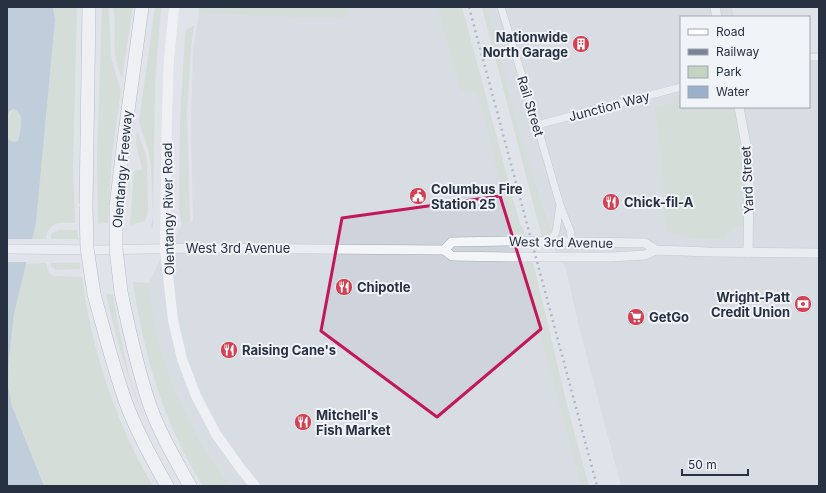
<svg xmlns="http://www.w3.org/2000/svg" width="826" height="493" font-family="Inter,sans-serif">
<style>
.built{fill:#ced3dc}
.green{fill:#c5d4c1}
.water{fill:#9ab1cb}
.pier{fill:#e0e4ea}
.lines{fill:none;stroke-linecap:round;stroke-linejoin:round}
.minor-casing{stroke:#a5abb4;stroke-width:8}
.tertiary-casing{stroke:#a5abb4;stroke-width:10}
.motorway-casing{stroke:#8791a1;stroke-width:14}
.minor{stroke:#f3f5f8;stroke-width:7}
.tertiary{stroke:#f3f5f8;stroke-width:9}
.secondary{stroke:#fff;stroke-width:10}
.motorway{stroke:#fff;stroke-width:13}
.rail{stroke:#798394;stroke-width:2.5;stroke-dasharray:2 4;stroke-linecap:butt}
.motorway-bridge-casing{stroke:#8791a1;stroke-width:14;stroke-linecap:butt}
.motorway-bridge{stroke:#fff;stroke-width:13}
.marked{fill:none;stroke:#c2185b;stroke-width:3;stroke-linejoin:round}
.labels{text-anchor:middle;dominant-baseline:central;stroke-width:4;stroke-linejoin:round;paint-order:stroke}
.poi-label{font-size:13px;font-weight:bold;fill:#283142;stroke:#f0f3f7;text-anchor:start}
.street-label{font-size:13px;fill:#283142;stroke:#f0f3f7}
</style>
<rect width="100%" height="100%" fill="#e0e4ea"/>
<path class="built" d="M348,7H437L461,91L477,92L485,121L512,236L520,259L581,486H230L201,444L176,393L163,357L154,324L149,283L165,249L182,226L193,220L191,124L193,52L199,12L251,16L345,18L348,15Z
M487,7H732L734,17H681V95L672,97L673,102L654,107L661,155L665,231L725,238L726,236L733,231L734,227H744L742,159L734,107H809V52H819V486H621L579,327L566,269L564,264L558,261L551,236V228L524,148Z"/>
<path class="green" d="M53,7H77L73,168L75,223C59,223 49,220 46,239H32L36,223L55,20Z
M102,7H109V9L111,55L114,69L121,90L112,153L108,223L98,224L97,159Z
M113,7H133L122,78C119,70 116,63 115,54C113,38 117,23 113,7Z
M155,7H161L155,84L153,228L151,227L153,215L151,166L149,152L139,122Z
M199,7H348V15L345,18L251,16L199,12Z
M437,7H462L520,224L523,227L525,237L512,236L485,121L477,93L461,91Z
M482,7H487L524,148L551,229V236L543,241Z
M194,25L191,47L187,112L190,221L182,226L179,208L180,121L185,35L186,30Z
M681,95V107H734L742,159L744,227H734L733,231L726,236L725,239H694L665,231L661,155L654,107L673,102L672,97Z
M13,109C26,113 20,131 18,141L14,142L9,140C5,131 6,116 13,109Z
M137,131L146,155L147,164L148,213L145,221L130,225L134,171L142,169L136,144Z
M59,230H77L78,239H51V234Z
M532,258L569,413L589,486H581L520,259Z
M46,263L49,273L54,276L82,277C91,348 116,424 153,486H44L12,406L8,386L9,357L14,314L26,264Z
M51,263H80V269L56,270L51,266Z
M133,282L149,283L154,324L163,357L176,393L201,444L230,486H203C163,423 144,355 133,282Z
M106,294L113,295L118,324L129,376L144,418C127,378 116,336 106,294Z"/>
<path class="water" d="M7,7H53L55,20L36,223L14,314L9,357L8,386L12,406L44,486H7V136L9,140L14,142L18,141C20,131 26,113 13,109L9,112L7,121Z"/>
<path class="pier" d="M7,239H34L28,262H7Z"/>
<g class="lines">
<defs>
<path id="minor" d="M501,7L537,125L560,205L570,230L572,242
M809,57H819
M537,125L681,87
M549,242L556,232L560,205"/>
<path id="tertiary" d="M715,7L717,17
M739,107L747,150L749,183L748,253
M7,249L100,250L193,248L444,250L452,256L515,257H611L645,255L656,250L708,252L819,253
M444,250L452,242L509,241L645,243L656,250"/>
<path id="motorway" d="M86,206L89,7
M116,207L123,148L142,7
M121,292C129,330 137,367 149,403C159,432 175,459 190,486
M94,294C104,330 113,367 126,403C137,432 152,459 167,486"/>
</defs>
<use href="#minor" class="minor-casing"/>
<use href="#tertiary" class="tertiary-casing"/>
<use href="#motorway" class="motorway-casing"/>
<use href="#minor" class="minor"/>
<use href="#tertiary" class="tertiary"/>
<path class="secondary" d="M174,7L169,59L167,113L165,249L173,320L182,359L196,396L216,434L241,469L255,486"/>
<use href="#motorway" class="motorway"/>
<path class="rail" d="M469,7L597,486"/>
<defs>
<path id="motorway-bridge" d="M86,206L87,248L94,294
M116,207V249L121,292"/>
</defs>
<use href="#motorway-bridge" class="motorway-bridge-casing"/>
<use href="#motorway-bridge" class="motorway-bridge"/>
</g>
<path d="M0 0H826V493H0ZM500,196L541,329L437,417L321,331L342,218Z" fill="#e0e4ea" fill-opacity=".55" fill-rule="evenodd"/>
<path class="marked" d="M500,196L541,329L437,417L321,331L342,218Z"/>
<defs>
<symbol id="building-disc" viewBox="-11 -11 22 22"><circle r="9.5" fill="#d24254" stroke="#f0f3f7"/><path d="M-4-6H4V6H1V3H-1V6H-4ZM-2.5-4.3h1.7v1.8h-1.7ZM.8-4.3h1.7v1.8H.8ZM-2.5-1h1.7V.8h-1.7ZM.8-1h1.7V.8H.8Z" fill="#fff"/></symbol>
<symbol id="civic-disc" viewBox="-11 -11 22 22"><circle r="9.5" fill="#d24254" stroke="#f0f3f7"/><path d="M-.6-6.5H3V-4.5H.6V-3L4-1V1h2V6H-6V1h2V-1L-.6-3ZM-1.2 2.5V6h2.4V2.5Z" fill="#fff"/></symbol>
<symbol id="restaurant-disc" viewBox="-11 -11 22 22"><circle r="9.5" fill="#d24254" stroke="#f0f3f7"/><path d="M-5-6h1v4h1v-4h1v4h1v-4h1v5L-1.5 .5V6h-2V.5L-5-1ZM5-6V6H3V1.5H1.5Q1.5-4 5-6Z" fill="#fff"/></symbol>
<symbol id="bank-disc" viewBox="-11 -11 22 22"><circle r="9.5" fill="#d24254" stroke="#f0f3f7"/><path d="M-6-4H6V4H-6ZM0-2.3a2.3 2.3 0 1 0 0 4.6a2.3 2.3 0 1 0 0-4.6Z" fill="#fff"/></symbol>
<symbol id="supermarket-disc" viewBox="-11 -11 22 22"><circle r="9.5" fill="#d24254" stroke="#f0f3f7"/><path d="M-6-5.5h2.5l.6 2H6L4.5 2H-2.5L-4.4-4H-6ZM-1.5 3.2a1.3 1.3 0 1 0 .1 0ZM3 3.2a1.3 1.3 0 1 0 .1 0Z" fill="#fff"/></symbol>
</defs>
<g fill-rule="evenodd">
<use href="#building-disc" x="571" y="34" width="20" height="20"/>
<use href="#civic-disc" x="408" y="186" width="20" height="20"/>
<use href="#restaurant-disc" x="601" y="192" width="20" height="20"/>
<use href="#restaurant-disc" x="334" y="277" width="20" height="20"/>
<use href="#bank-disc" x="793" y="294" width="20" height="20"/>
<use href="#supermarket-disc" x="626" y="307" width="20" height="20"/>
<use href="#restaurant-disc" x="219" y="340" width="20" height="20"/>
<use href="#restaurant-disc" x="293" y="412" width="20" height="20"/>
</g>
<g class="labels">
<g class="poi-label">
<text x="568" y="37" text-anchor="end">Nationwide<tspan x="568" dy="15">North Garage</tspan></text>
<text x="431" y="189">Columbus Fire<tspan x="431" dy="15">Station 25</tspan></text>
<text x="624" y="202">Chick-fil-A</text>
<text x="357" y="287">Chipotle</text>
<text x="790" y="297" text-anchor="end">Wright-Patt<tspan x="790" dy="15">Credit Union</tspan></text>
<text x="649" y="317">GetGo</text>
<text x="242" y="350">Raising Cane's</text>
<text x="316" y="415">Mitchell's<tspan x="316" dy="15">Fish Market</tspan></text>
</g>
<g class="street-label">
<text transform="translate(531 106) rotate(73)">Rail Street</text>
<text transform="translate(609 106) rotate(-15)">Junction Way</text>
<text transform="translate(122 169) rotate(-85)">Olentangy Freeway</text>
<text transform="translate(747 180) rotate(-93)">Yard Street</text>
<text transform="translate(168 209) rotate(-91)">Olentangy River Road</text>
<text transform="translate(561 242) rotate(1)">West 3rd Avenue</text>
<text x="238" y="248">West 3rd Avenue</text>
</g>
</g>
<rect width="826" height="493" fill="none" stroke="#283142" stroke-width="16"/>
<rect x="680" y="16" width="130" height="92" fill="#f0f3f7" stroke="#a0a5af"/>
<rect x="688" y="29" width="20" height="6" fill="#ffffff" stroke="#a0a5af"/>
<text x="716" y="36" font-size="12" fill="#283142">Road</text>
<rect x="688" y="49" width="20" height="6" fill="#798394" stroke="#a0a5af"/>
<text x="716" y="56" font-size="12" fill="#283142">Railway</text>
<rect x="688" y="66" width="20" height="12" fill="#c5d4c1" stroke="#a0a5af"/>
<text x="716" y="76" font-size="12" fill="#283142">Park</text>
<rect x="688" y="86" width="20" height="12" fill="#9ab1cb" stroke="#a0a5af"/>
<text x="716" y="96" font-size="12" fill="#283142">Water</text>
<path d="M682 469v6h66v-6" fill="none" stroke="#283142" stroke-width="2"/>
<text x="688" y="469" font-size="12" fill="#283142" stroke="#f0f3f7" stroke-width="3" paint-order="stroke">50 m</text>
</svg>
